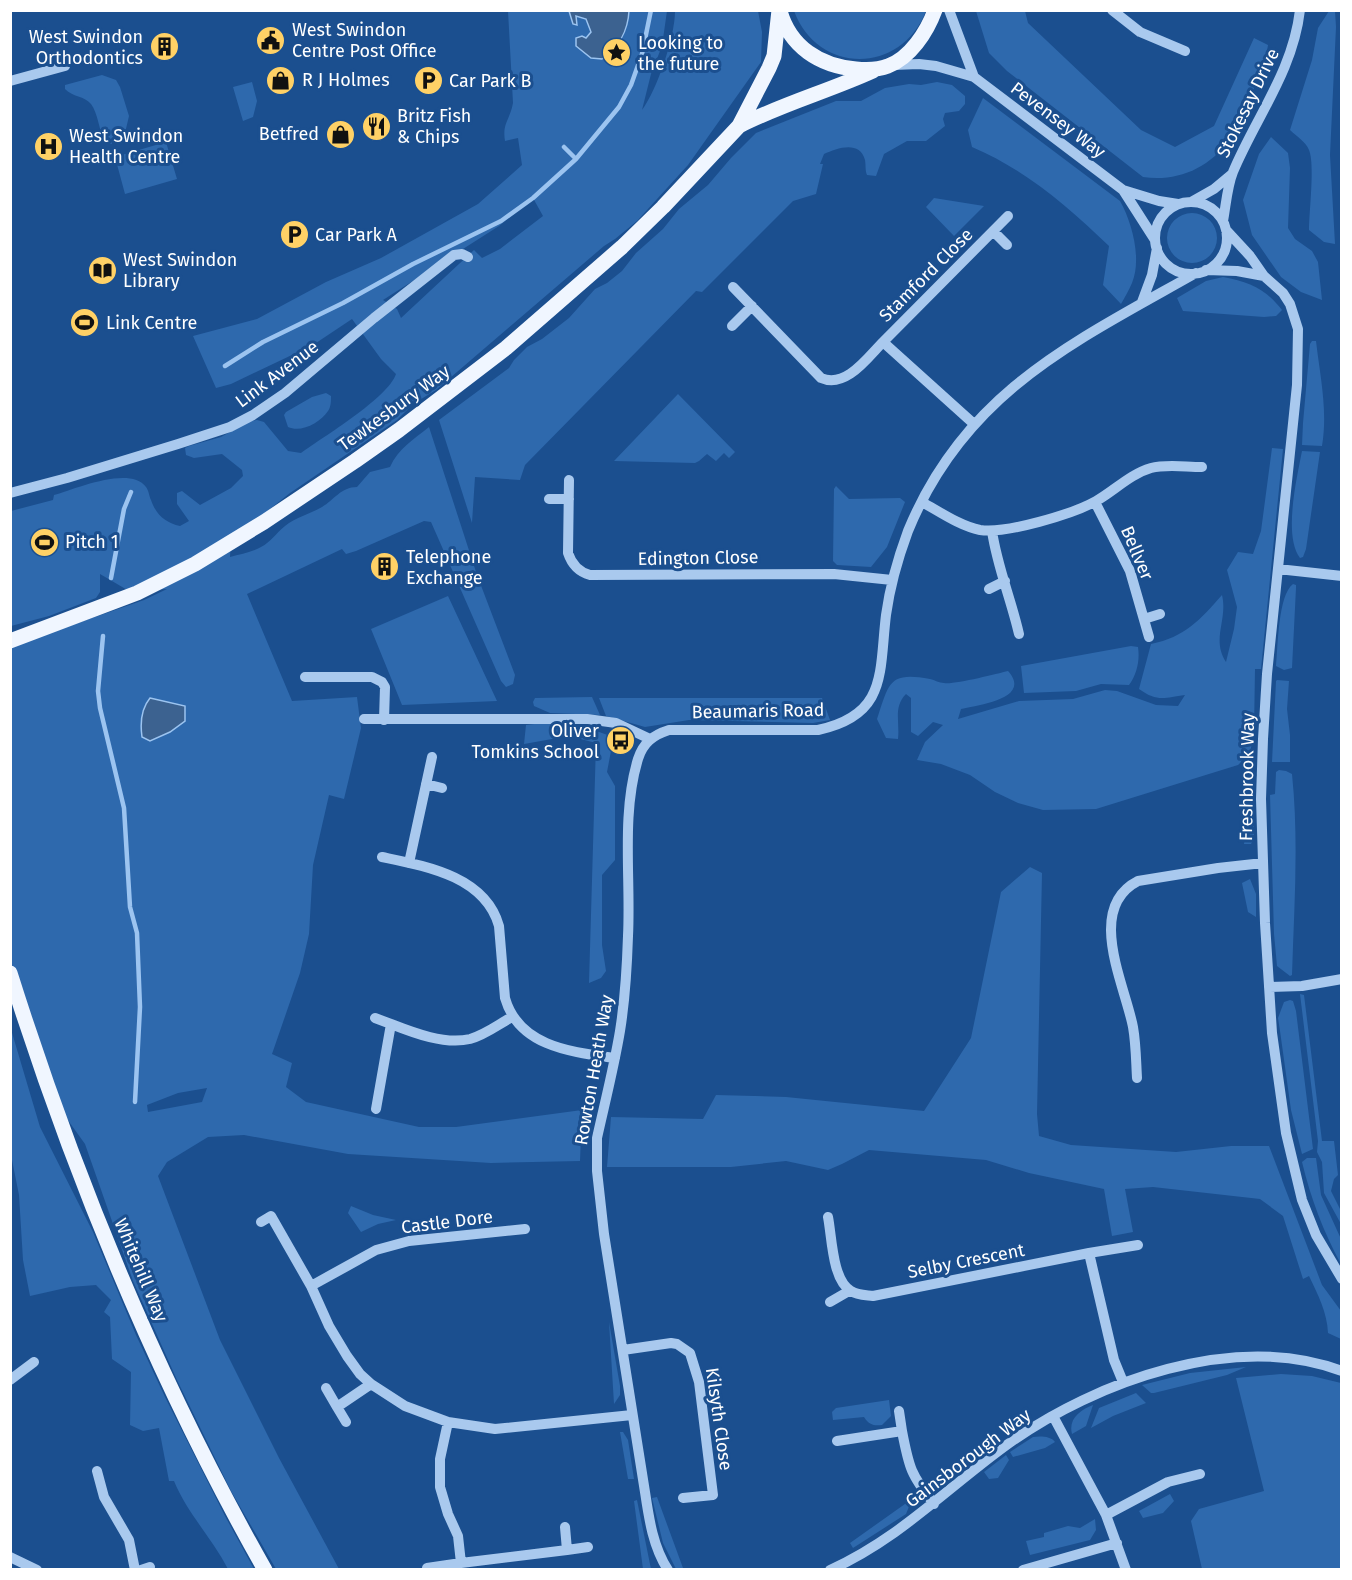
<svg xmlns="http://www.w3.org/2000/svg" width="1352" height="1580" font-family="'Fira Sans',sans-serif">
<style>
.green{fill:#2e69ad;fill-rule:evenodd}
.water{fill:#3c6290;stroke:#9cc4f0;stroke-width:1.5}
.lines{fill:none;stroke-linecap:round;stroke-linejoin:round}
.stream{stroke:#9cc4f0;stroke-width:4.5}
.minor{stroke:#a9c9ee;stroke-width:10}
.major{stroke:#f0f6ff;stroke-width:15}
.labels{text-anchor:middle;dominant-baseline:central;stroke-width:6;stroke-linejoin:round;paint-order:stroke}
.poi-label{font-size:18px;fill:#fff;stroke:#1b4f8f;text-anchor:start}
.street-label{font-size:18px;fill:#fff;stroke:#1b4f8f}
</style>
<rect width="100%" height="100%" fill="#1b4f8f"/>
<path class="green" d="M508,11H569L573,24L576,16L586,19L591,33L576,46L621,40L629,11H667L662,46L651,74L642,110C657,90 675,37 675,11H758L762,32L761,62L688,165L637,221L615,239L604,246L436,390L413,404L397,420L290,493L231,540L230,557C240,554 252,552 261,547C271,542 276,533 285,526C296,517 310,514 322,507C334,500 341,487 357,487L370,472L390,467C398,449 414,439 429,427L477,575L515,675L513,684L506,687L501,681L431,522L424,521L356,551L346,554L342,549L247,594L292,701L357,697L361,728L344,799L329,795L313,865L309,934L300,973L272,1054L292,1063L286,1087L306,1102L419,1127H456L582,1110L580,1161L491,1163L348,1154L244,1135L208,1137L167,1162L158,1176L220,1340L279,1458L339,1569H276L231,1491L177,1380L133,1281L85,1144L57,1105L11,965V646L144,600L167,589L129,591L100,574V592L96,598L49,616L11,626V511L53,500L54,495C75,489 130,465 146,487C149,491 149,496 151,500C156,515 166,523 180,526L189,521L177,504V493L182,491L200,505L231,488L243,476L242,470L222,454L194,458L186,455L185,448L189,446L221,437L250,421L257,420L264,422L288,451L301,453C323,437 388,398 396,374L381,359L352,319L313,345L231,384L216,388L193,336L257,319L326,282L381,258L478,204L522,165L518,138L505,141C502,123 510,120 513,103ZM533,198L543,216L500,249L482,258L474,250L401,318L397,309L383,300L499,226ZM150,698L162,701L142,737V717ZM207,1088L202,1102L148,1112L147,1105L178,1093Z
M794,11H926C901,75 818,75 794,11Z
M976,11H1025L1028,23L1141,130L1175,147L1214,126L1254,38L1268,45C1265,70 1256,84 1245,106C1240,117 1235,130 1229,140C1209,169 1176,182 1143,177L1007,71L989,53Z
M1329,11H1335L1336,27L1330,155L1335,244L1324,242L1309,230C1309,212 1315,164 1309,150C1306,142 1296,136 1290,130L1312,60L1318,28Z
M102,75L116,80L120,87L129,116L125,133L111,144L105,142C99,131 98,113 91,104C85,96 72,97 65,89V85Z
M252,82L257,101L253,117L243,121L233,87Z
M937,82L952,85L965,96V104L959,111L945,113L943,119L945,126L926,141H907L884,154L876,176L867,175C865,170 866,166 865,160C860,140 837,148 824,154L820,164H823L816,194L793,201L702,292L696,291L525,465L520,480L475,477L472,523L439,420L509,368L514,360L527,347L542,339L569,318L595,289L607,283L622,271L636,253L663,229L679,209L708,185L731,158L756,133L836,101H861L885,88L909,84L921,85Z
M983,98L1120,201C1132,222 1142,259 1132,283C1129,290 1125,297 1121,304L1103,285L1109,246C1067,206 1026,170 972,147L968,130Z
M1271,137L1288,153L1290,168L1288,228L1295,239L1312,251L1318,262L1322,300L1301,292L1281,277L1252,235L1243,200L1259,154Z
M166,142L177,179L125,194L115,157Z
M934,198L984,206L954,236L926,207Z
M1167 238a25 25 0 1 1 50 0a25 25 0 1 1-50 0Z
M1223,277C1249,282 1265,288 1282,310L1276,316L1264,317L1183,311L1177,298L1206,281Z
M1312,341H1316C1320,376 1328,410 1322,446L1302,445L1303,423L1310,344Z
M326,393L331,396C331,401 331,407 328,411C320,423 301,433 288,427L284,415L286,412L312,397Z
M678,394L735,452L729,458L724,453L716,461L707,454L699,461L695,463L614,461Z
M1272,448L1283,449L1261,669H1255L1254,732L1250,753L1238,765L1096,809L1043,810L1018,803L995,792L970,775L941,764L917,760L925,742L943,725L933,722L918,736L911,732V698L906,694C893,707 900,722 898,739L886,738L877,719C889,684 888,671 930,679C935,680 939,683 944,683C953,685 996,674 1008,671C1033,699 977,705 961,709L958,719L1019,701L1073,699L1105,690L1117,691L1156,705L1178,706L1185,695C1164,698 1157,702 1139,689L1151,644C1185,637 1200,620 1222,595C1228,620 1211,639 1226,662L1234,629L1237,607L1227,570L1238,552L1253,554L1261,531Z
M1302,451L1320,452L1306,549L1303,557L1300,558C1283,536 1297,477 1302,451Z
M836,486L849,499L900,498L905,502L887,547L871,567L837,565L833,561L834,489Z
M1293,584L1296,585V588L1292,668L1284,670L1276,666C1278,647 1278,595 1293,584Z
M448,596L497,701L402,705L371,629Z
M1131,646L1138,647C1140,660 1137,674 1129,685L1101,684L1076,691L1024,693L1021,666Z
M1277,680L1289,681L1287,709L1290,735V762H1272L1276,681Z
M592,697L600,715L550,713L534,706L533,702L535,698Z
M599,698H822L830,720L813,723L689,720L645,727L606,716Z
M542,723C568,724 594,728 617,739L611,751L607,772L615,786V860L602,875V945L606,971L601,978L589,983L596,743L569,736L524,744L526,725Z
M1279,770L1286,771L1292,774C1299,842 1294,908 1292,975L1290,976L1277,966L1274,934L1270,795L1275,794L1276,772Z
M1249,796H1253L1254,838L1251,844H1244L1246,828L1248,829L1250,826L1251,809L1247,808Z
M1030,867L1042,873L1037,1114L1039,1136L1071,1145L1176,1152L1231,1146H1269L1322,1285L1341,1311V1339L1328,1333C1327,1312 1318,1295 1309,1276L1303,1279L1283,1216L1260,1199L1153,1187L1125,1189L1133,1232L1112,1236L1104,1189L1029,1173L986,1160L869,1150L842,1164L828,1170L786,1161L731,1167H607L611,1117L703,1119L716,1095L786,1097L924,1111L971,1038L1001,892Z
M1250,879L1256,894V917L1248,912L1242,883Z
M1300,994L1304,995L1322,1141H1334L1338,1175L1334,1179L1331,1191L1341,1211V1224L1324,1193L1322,1162L1317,1152L1318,1141Z
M1290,1000L1293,1001L1296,1011L1313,1149L1302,1154L1291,1110L1280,1031L1278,1018L1284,1002Z
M10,1026L40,1127L93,1232L136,1335L165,1397L225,1516L254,1569H228C212,1538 187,1513 174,1481H169L159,1428L143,1431L130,1425L131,1372L112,1359L110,1317L104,1312L111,1300L96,1285L70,1287L30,1296L23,1260L19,1195L11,1155Z
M1307,1158H1316L1321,1195L1341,1239V1264C1323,1231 1311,1199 1302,1162Z
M351,1206L373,1215L396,1220L378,1224L361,1232L348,1213Z
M609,1322L620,1386V1395L614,1404Z
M1246,1367L1227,1375L1154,1393H1151L1142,1385L1190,1373Z
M1281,1374L1312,1376L1341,1383V1569H1202L1191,1521L1199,1509L1264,1491L1236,1378Z
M1136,1393L1146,1403L1113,1416L1091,1428L1099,1408Z
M889,1400L891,1416L882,1425C874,1426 869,1425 864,1417L833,1420L832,1412L836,1408Z
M1093,1405L1086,1426L1072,1434C1068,1419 1080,1410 1093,1405Z
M620,1432H623L628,1440L634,1479H628Z
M1033,1437C1040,1436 1051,1436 1055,1442L1045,1448L1013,1457L1010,1452Z
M1006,1455L1009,1460L998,1478L989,1479L984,1472Z
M1170,1494L1174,1501L1163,1513L1143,1518L1139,1511Z
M657,1497L683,1568L676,1569L663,1543L652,1498Z
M912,1499L906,1514L853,1548L850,1543Z
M637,1500L651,1569H643L634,1501Z
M1095,1519L1096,1530L1090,1540L1030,1555L1026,1541L1044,1537V1533L1068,1526L1080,1528Z"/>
<path class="water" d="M569,11L629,10V11C628,31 618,48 602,59L591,58L576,46V38L582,36L586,38L591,32L586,19L576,16L577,25L573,24Z
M150,698L185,706V721L170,732L150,741L142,737C140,723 141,709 150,698Z"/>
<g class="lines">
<path class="stream" d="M564,147L576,159
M225,366L263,342L343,303L413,264L501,221L533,198L576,159L619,107L631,85L642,54L651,10
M111,578L124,509L131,492
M103,636L98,691L100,708L124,808L130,907L137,933L140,1007L135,1102"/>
<path class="minor" d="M949,10L974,77
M1112,10L1140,32L1185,51
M893,65L919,64L936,66L974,77L1123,190L1159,201L1178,204
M10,81L65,66
M1123,190L1155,240
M1191,202L1214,189L1232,174
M1155 238a36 36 0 1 1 72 0a36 36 0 1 1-72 0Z
M1223,221C1226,205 1227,187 1233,172C1256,117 1293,71 1300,10
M1226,230L1250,256L1264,276L1283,293L1290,304L1298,329L1297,385L1267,674L1263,739L1261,799L1265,923L1272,1033L1286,1133L1302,1200L1316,1235L1342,1279
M993,231L1007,245
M1206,270L1237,271L1264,276
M733,287L821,378C846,389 868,357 883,342L974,424
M1142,302L1152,275L1157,248
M732,326L752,306
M883,342L1008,216
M569,480L568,553C572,565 579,572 590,575L834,574L892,580
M10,493L67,478L178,444L230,427L253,415L285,393L374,318L454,255L462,254L468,257
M549,499H569
M922,502C940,512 960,526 980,530C1006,534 1073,514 1096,501C1114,491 1130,474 1151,468C1166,464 1185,467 1202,467
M1095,502L1130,571L1149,637
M992,531C997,566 1011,599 1019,634
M1278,569L1342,576
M989,589L1005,581
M1144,619L1160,614
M305,677H372L382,682L385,687L384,720
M364,719H587L616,723L650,739
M426,784L442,788
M382,857C425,866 485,876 499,926L505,998C519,1047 572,1052 615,1058
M409,863L432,757
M1269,987L1302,986L1342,979
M375,1018L391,1024
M1137,1078C1136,1061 1136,1044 1133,1027C1125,985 1085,908 1138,881L1218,868L1263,863
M376,1109L391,1024C414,1033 445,1045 470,1039C485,1035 499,1024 512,1017
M828,1217C832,1237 832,1280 851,1291C857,1295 866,1295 873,1296L1089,1253L1114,1360L1123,1382
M261,1222L271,1216L311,1286L329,1326L347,1356L360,1374L371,1384L405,1406L448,1422L495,1429L632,1415
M1089,1253L1138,1245
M311,1286L376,1250L409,1241L525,1229
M830,1302L849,1291
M623,1350L671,1343L677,1344L690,1353L699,1382L713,1495L683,1498
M10,1380L34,1362
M326,1388L337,1407
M899,1411L902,1431
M1053,1416L1106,1515L1126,1570
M346,1422L337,1407L371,1384
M448,1422L440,1459V1487L448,1514L458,1536L461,1563L567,1550L565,1527
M837,1441L902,1431C909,1468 911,1475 934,1504
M97,1471L104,1497L129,1540L135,1570
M1106,1515L1168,1482L1200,1474
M567,1550L588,1547
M10,1557L37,1570
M427,1568L461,1563
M141,1570L150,1567
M668,1570C653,1547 649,1519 645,1492L604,1234L597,1171V1138C605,1102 614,1067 620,1031C625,1000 627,967 628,936C631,878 621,815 638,759C643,743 653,735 669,730H818C888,715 879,672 886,615C890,586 898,558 908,531C965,392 1074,342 1196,273
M830,1570C899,1539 947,1488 1008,1444C1096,1381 1235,1331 1342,1371
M1023,1570L1117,1543"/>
<path class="major" d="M780,11C790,47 820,66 856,69C866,70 878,70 888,66C910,58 927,32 935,10
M739,126C782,104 829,91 873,71
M10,641L137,593L195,564L264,522L355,461L399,430L506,348L622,247L663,207L739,126L769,68L774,56L779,10
M10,973C75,1179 158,1381 265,1570"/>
</g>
<defs>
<symbol id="civic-disc" viewBox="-11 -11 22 22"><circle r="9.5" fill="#ffd166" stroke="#1b4f8f"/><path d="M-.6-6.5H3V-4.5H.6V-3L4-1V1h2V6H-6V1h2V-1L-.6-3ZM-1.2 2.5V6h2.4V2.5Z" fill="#111"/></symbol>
<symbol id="building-disc" viewBox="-11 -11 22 22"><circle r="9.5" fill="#ffd166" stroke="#1b4f8f"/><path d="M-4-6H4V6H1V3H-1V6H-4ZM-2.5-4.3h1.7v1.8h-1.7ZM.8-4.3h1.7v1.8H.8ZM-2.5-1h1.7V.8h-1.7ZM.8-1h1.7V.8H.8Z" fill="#111"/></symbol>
<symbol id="sight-disc" viewBox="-11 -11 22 22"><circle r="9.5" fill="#ffd166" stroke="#1b4f8f"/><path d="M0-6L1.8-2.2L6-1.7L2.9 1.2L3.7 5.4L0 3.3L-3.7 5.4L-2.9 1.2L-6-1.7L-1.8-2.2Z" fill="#111"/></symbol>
<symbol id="shop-disc" viewBox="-11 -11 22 22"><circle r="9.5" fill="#ffd166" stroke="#1b4f8f"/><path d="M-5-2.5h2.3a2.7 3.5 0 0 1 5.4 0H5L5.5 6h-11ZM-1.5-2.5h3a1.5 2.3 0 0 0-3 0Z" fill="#111"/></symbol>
<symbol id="parking-disc" viewBox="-11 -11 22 22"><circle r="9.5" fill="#ffd166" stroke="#1b4f8f"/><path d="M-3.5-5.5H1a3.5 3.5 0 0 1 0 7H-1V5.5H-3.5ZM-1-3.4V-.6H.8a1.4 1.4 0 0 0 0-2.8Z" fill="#111"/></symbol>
<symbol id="restaurant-disc" viewBox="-11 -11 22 22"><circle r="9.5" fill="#ffd166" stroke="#1b4f8f"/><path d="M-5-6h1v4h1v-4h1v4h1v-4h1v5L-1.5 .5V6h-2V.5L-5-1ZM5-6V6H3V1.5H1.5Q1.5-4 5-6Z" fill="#111"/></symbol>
<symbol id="hospital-disc" viewBox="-11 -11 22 22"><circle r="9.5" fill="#ffd166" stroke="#1b4f8f"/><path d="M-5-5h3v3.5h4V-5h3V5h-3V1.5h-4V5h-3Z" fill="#111"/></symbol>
<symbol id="library-disc" viewBox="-11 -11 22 22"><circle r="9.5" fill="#ffd166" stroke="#1b4f8f"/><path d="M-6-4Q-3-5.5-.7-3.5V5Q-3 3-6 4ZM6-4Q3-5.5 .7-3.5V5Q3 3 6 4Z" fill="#111"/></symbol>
<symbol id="stadium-disc" viewBox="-11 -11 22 22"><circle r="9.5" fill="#ffd166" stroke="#1b4f8f"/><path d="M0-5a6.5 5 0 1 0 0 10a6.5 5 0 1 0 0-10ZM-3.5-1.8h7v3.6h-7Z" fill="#111"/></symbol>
<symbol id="bus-disc" viewBox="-11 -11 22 22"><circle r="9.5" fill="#ffd166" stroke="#1b4f8f"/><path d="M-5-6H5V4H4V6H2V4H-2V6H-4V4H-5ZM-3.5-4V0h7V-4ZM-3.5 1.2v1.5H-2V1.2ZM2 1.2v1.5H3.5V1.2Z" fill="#111"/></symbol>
</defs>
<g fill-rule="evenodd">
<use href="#civic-disc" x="254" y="24" width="33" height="33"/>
<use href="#building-disc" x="148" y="30" width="33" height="33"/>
<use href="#sight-disc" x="600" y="36" width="33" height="33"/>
<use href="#shop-disc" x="264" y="64" width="33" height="33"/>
<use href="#parking-disc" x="412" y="64" width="33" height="33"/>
<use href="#restaurant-disc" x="360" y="110" width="33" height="33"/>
<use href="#shop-disc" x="324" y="118" width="33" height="33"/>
<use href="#hospital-disc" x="32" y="130" width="33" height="33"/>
<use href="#parking-disc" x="278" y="218" width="33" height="33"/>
<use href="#library-disc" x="86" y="254" width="33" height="33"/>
<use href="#stadium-disc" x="68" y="306" width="33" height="33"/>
<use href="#stadium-disc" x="28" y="526" width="33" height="33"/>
<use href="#building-disc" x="368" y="550" width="33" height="33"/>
<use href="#bus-disc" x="604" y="724" width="33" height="33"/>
</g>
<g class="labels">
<g class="poi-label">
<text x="292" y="30">West Swindon<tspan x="292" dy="21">Centre Post Office</tspan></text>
<text x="143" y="37" text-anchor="end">West Swindon<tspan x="143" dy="21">Orthodontics</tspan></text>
<text x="638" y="43">Looking to<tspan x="638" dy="21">the future</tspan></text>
<text x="302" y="80">R J Holmes</text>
<text x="449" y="81">Car Park B</text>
<text x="397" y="116">Britz Fish<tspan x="397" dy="21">&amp; Chips</tspan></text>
<text x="319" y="134" text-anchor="end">Betfred</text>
<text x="69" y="136">West Swindon<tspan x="69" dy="21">Health Centre</tspan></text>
<text x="315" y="235">Car Park A</text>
<text x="123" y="260">West Swindon<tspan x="123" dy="21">Library</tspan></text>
<text x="106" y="323">Link Centre</text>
<text x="65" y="542">Pitch 1</text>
<text x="406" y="557">Telephone<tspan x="406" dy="21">Exchange</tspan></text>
<text x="599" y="731" text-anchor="end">Oliver<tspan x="599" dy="21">Tomkins School</tspan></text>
</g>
<g class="street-label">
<text transform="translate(1248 103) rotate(-64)">Stokesay Drive</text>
<text transform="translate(1058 120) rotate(37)">Pevensey Way</text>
<text transform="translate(926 275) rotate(-45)">Stamford Close</text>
<text transform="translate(277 374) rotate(-37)">Link Avenue</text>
<text transform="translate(394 408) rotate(-36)">Tewkesbury Way</text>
<text transform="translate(1137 553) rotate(67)">Bellver</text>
<text transform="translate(698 558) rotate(-1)">Edington Close</text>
<text transform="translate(758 711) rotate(-1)">Beaumaris Road</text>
<text transform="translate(1247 777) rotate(-89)">Freshbrook Way</text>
<text transform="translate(594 1070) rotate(-80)">Rowton Heath Way</text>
<text transform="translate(447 1222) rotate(-7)">Castle Dore</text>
<text transform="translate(966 1261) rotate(-11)">Selby Crescent</text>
<text transform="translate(141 1270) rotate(67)">Whitehill Way</text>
<text transform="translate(719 1419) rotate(82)">Kilsyth Close</text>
<text transform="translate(968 1458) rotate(-37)">Gainsborough Way</text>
</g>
</g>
<rect width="1352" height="1580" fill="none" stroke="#ffffff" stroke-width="24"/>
</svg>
